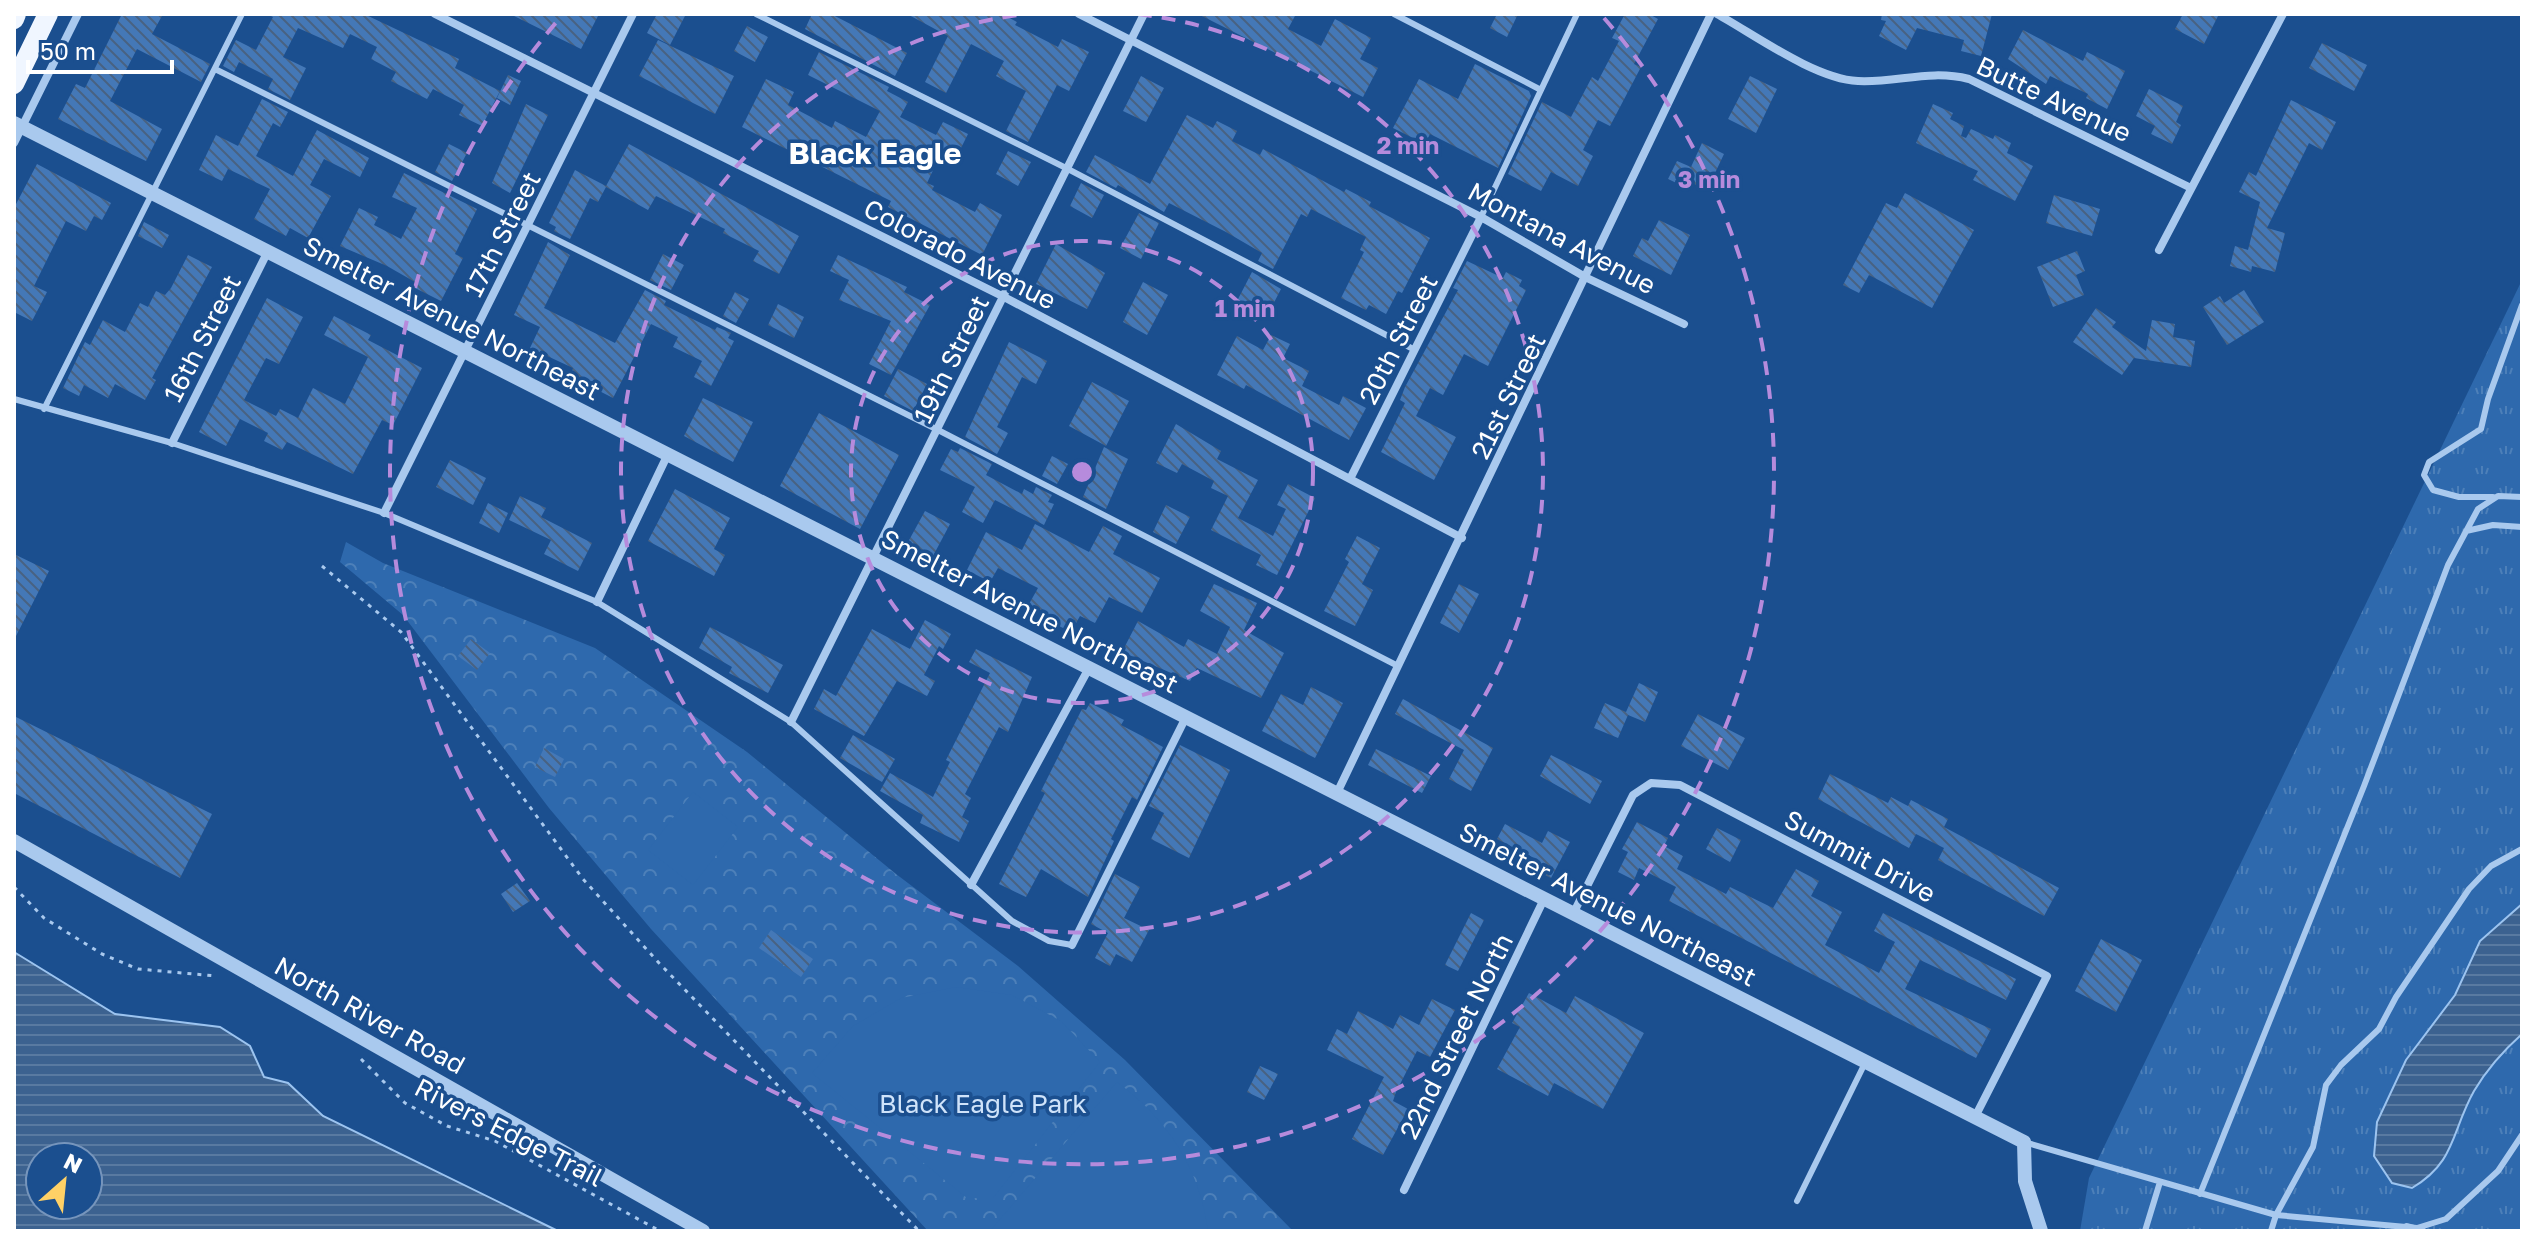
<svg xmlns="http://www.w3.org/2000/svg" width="2536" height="1245" font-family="'Golos Text',sans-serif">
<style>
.grass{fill:url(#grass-tufts)}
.park{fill:url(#park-crowns)}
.pitch{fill:#2e69ad}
.water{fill:url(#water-rules);stroke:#9cc4f0;stroke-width:2;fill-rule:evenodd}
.building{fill:url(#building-back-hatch)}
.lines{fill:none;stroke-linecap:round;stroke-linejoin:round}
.path{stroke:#a9c9ee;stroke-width:3;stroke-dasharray:4 6;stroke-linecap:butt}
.service{stroke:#a9c9ee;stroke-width:6}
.minor{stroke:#a9c9ee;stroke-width:8}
.tertiary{stroke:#a9c9ee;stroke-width:14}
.primary{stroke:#f0f6ff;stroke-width:20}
.ring{fill:none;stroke:#b68bdc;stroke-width:4;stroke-dasharray:14 10}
.labels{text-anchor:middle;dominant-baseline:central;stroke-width:7;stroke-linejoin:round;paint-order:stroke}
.street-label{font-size:26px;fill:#fff;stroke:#1b4f8f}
.park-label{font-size:26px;fill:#cfe3fa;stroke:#1b4f8f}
.quarter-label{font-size:30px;font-weight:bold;fill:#fff;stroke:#1b4f8f}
.centre{fill:#b68bdc;stroke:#1b4f8f;stroke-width:4}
.ring-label{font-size:24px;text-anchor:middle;font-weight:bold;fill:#b68bdc;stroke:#1b4f8f;stroke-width:7;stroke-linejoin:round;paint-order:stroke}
</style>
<defs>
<pattern id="grass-tufts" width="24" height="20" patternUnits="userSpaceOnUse" patternTransform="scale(2)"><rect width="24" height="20" fill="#2e69ad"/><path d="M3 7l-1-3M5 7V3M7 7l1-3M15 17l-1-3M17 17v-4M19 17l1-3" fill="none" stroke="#4d80b9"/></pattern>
<pattern id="park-crowns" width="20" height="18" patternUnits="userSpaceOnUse" patternTransform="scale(2)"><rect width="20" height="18" fill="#2e69ad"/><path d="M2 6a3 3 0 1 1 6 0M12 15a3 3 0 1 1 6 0" fill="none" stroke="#4d80b9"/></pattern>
<pattern id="water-rules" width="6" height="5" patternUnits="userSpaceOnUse" patternTransform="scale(2)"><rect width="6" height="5" fill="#3c6290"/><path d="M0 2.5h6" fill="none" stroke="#597aa1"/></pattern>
<pattern id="building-back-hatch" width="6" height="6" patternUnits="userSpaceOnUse" patternTransform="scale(2)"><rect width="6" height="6" fill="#4478b7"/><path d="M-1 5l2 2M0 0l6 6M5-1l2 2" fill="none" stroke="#486282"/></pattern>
</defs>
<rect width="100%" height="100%" fill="#1b4f8f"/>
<path class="grass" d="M2522,280V1231H2080L2089,1178Z"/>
<path class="park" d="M346,542L383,563L595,648L747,752L896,874L1018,966L1125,1060L1293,1231H928L651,929L549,808L403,615L340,562Z"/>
<path class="pitch" d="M693,792L738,827L693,885L648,850Z
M956,987L1012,995L1061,1021L1100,1062L993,1198H967L812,1073L853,1026L901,998Z
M1117,1082C1167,1119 1200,1168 1208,1231H990Z"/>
<path class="water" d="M2522,904V1034C2503,1051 2487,1069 2474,1091C2451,1132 2456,1162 2412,1188L2392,1183L2374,1156L2377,1122L2406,1060L2455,995L2480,941Z
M14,952L115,1014L220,1027L250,1046L264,1077L288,1083L323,1116L558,1231H14ZM40,1157H88V1205H40Z"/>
<path class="building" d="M122,14H163L152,34L210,64L201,82L137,49L110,101L162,129L146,161L58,119L76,84L85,88Z
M267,14H364L459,59L455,68L500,91L482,126L459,115L464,105L433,89L427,99L391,81L396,72L371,59L377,47L350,34L343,48L298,28L283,57L306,68L290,100L268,89L273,79L239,62L234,72L223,66L236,40L256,50L273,17Z
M510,14H599L581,49Z
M657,14H686L670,45L647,33Z
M812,14H831L907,53L895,76L805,29Z
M907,14H1002L1017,22L1015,25L1058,47L1062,39L1089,52L1069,91L1057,85L1028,142L1006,131L1026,91L996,76L1004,61L971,44L946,93L925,82L948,36Z
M1198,14H1296L1288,29L1321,46L1335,19L1371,38L1360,59L1378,68L1363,97Z
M1497,14H1518L1507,37L1490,28Z
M1625,14H1649L1658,19L1634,64L1641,67L1610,126L1598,120L1583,150L1593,156L1578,186L1551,172L1541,191L1508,174L1542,102L1571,117L1592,77L1598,81L1619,41L1612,38Z
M1882,14H1992L1981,56L1961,51L1964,40L1917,28L1906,50L1879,36L1886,21L1881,20Z
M2183,14H2219L2204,44L2175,29Z
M747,26L768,37L755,62L734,51Z
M2023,30L2083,61L2087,52L2125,71L2107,109L2086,98L2088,94L2050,76L2046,84L2008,59Z
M658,40L734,76L715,114L639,76Z
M2322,43L2367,65L2354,91L2309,68Z
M819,52L889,87L887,91L908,102L900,117L936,135L943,122L968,134L956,158L942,151L927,183L934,186L932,190L975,212L980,203L1002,215L982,255L888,207L891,201L742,127L766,79L794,92L788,105L832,128L835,121L866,137L880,111L808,75Z
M1475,64L1529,91L1531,96L1498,168L1430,134L1425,144L1393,128L1419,79L1458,99Z
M508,75L521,81L510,105L497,98Z
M1141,76L1164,88L1146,122L1123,111Z
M1750,76L1777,89L1756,133L1728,119Z
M2149,89L2183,106L2176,122L2181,125L2172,144L2151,134L2155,126L2136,116Z
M262,99L288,112L280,127L273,123L256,156L293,176L317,130L369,158L360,177L324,159L310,185L331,196L308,238L290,228L286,236L254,219L270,189L228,169L222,181L199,170L216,135L238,146Z
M2291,100L2336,122L2322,150L2309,143L2267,228L2285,233L2275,272L2252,266L2251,272L2230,266L2235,246L2248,250L2260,202L2239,192L2249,172L2256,176Z
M526,104L548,115L510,193L492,183Z
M1933,104L1953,113L1950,119L1964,126L1961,136L1966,138L1971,129L1993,139L1995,135L2011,143L2007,153L2033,166L2015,201L1973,180L1978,171L1916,143Z
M1187,115L1213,128L1217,121L1237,131L1232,141L1260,155L1263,149L1344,192L1346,189L1371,202L1369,206L1430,238L1402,293L1398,291L1386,314L1369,305L1366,310L1341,298L1364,252L1360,250L1366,237L1311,209L1307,217L1301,214L1273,269L1258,261L1262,253L1226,232L1169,203L1164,212L1118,185L1116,188L1086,172L1095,155L1150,184Z
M1702,143L1724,154L1707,190L1690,182L1687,188L1668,179L1677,161L1691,167Z
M449,144L467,153L452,181L435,172Z
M629,144L799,236L779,274L753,261L759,251L723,233L725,229L656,196L648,210L606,187L598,202L590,198L570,239L554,231L556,227L549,223L575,170L606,186Z
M1008,151L1031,162L1018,186L996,174Z
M37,164L111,203L102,220L94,216L86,231L66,221L34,286L47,292L32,321L14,312V208Z
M404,173L477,209L455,254L463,258L441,301L413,287L415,282L387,266L340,246L359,208L378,217L374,225L401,239L417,208L392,197Z
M1081,183L1104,195L1092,218L1070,206Z
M1905,193L1974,230L1932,308L1869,275L1859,293L1843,285L1886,203L1897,208Z
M2054,195L2100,209L2092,236L2046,223Z
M1139,213L1159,223L1141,259L1120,248Z
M1659,220L1690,235L1671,275L1633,256L1642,238L1648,241Z
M144,222L169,235L162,248L138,236Z
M548,242L570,255L544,308L615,343L645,290L666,301L664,305L715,330L717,327L731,333L728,338L734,341L711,386L694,377L702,361L673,347L678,337L651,324L613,398L570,376L573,368L530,348L540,327L514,315Z
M1056,244L1105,273L1087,309L1036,284Z
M2077,251L2085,271L2076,275L2084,295L2053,307L2037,267Z
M663,254L684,265L671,290L650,280Z
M188,255L212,267L152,378L156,380L145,400L115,384L108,398L84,385L79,396L63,388L85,342L90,345L103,320L125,332L140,303L148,307L156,291L165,295L171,288Z
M838,255L907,287L904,292L930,305L891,375L869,364L891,321L839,300L849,280L830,271Z
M1467,261L1503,278L1506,272L1522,280L1519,286L1526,290L1488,366L1464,354L1443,395L1430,388L1416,416L1456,437L1434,480L1381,452L1405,403L1400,400L1405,387L1458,290L1453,288Z
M1252,272L1281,289L1267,316L1237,301Z
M1143,282L1168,295L1147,335L1123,322Z
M2244,290L2264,322L2227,345L2203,307L2220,296L2224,303Z
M735,292L749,299L736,323L723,316Z
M267,298L303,317L279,364L266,358L244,400L276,416L280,409L298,418L313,388L345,404L368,357L324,335L334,316L371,335L368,340L422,368L393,425L382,420L353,474L287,442L282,450L264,441L268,433L240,419L226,446L199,432Z
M778,304L804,317L794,338L768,325Z
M2096,308L2116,322L2112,327L2146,351L2152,320L2175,324L2173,337L2195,341L2191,367L2134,358L2122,375L2073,342Z
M1271,335L1290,344L1283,358L1309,371L1302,386L1339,405L1343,396L1366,408L1349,440L1246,385L1244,389L1217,375L1237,336L1263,350Z
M1009,342L1047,361L1036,384L1022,377L997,427L1008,433L997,454L965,437Z
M898,369L927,384L913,411L884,396Z
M1092,382L1129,401L1106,446L1069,426Z
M703,398L753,422L733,462L684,436Z
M819,413L899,455L860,529L780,486Z
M1176,424L1221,451L1217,459L1258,480L1238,518L1273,536L1286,509L1277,505L1288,484L1315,498L1277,575L1256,565L1261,555L1211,530L1228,496L1211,488L1214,481L1182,464L1177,473L1156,463Z
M1104,447L1128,459L1106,509L1083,497Z
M960,448L992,464L986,475L1022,494L1024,489L1033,494L1036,487L1052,495L1048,502L1054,504L1044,525L995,500L983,523L962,512L975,487L940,470L951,449L958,452Z
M1052,456L1068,464L1057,484L1042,476Z
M450,460L486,478L473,505L436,487Z
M675,489L730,518L714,549L725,555L714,576L648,541Z
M520,496L546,508L541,517L592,543L578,571L544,554L551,540L509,520Z
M488,503L508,513L499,533L479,523Z
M1166,505L1190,517L1176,544L1153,532Z
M925,511L950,524L933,556L908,542Z
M1035,524L1089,552L1103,526L1122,536L1113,554L1160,578L1142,613L1109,597L1095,623L1080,616L1071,632L1051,622L1054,617L1029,604L1038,588L998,568L990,582L967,570L986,532L1022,550Z
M1357,536L1380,548L1362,584L1373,590L1355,626L1324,611L1349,562L1345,559Z
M14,554L49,571L14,640Z
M1214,584L1257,603L1244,630L1284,653L1261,698L1197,668L1190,681L1122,652L1138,621L1184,647L1188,639L1217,654L1230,627L1200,611Z
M1459,584L1479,594L1459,633L1440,623Z
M925,620L951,634L943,649L939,646L924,675L935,681L927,696L897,681L864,736L814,709L824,689L836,696L872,629L910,649Z
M710,627L783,665L768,693L729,673L732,667L699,648Z
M471,639L490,653L477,670L458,656Z
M976,649L1032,677L1008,732L999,727L965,794L971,798L962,817L969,821L959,842L920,823L923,815L880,791L890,773L933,797L950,762L946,760L990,673L969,662Z
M1639,683L1658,692L1645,722L1628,715L1618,738L1594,728L1605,703L1626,712Z
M1311,687L1343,703L1315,758L1262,731L1281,694L1303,705Z
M1403,699L1493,748L1471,791L1449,779L1464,750L1395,714Z
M1090,703L1124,720L1121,725L1163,747L1137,800L1132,797L1111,839L1114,841L1088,897L1041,869L1026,897L999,884L1045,793L1041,791L1082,709L1086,710Z
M1698,714L1745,738L1728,770L1681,746Z
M14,716L212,814L180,878L14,793Z
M853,735L895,759L882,782L840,758Z
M1180,745L1230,770L1189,858L1151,839L1164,813L1149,806Z
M544,748L564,759L555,777L535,767Z
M1376,749L1431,776L1422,793L1368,765Z
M1551,755L1602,781L1590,804L1540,776Z
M1830,774L1888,803L1891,797L1908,806L1911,800L1948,819L1944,827L2059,888L2044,916L1938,860L1944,848L1916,834L1909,848L1818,799Z
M1637,822L1668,838L1664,846L1683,856L1677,869L1726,894L1730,887L1773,908L1796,869L1819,881L1811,896L1842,912L1825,945L1879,973L1895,942L1874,931L1883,913L2016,979L2006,1000L1920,960L1905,989L1991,1029L1976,1058L1669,901L1676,887L1639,868L1634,880L1618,872L1628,852L1622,849Z
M1505,824L1542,843L1548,831L1570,842L1551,878L1529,867L1534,858L1497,839Z
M1717,828L1741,840L1730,862L1706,849Z
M1115,874L1140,887L1124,918L1149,930L1132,962L1116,954L1110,966L1095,958L1108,933L1091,924Z
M517,883L530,901L513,912L501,894Z
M1471,913L1484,920L1458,971L1445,965Z
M771,930L813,959L801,977L759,948Z
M2101,939L2142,960L2116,1012L2075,991Z
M1529,993L1566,1013L1575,996L1644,1033L1603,1109L1554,1083L1548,1096L1497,1069L1520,1027L1512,1023Z
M1432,999L1455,1010L1430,1057L1417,1051L1396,1092L1393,1101L1408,1109L1383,1155L1352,1139L1384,1077L1327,1050L1337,1029L1347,1034L1358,1011L1393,1029L1400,1015L1419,1025Z
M1260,1066L1278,1074L1264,1100L1247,1092Z"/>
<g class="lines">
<path class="path" d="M322,566L401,632L583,879L659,963L919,1231
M14,887L44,918L102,954L138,969L216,976
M361,1059L405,1103L447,1126L495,1141L660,1231"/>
<path class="service" d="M756,14L1066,168L1415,350
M1394,14L1541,90L1577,14
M215,69L938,430L1398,666
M1481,217L1541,90
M14,399L172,443L384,513L597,602L791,722L1012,921L1049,941L1072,945
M44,409L242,14
M2493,497H2459L2433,490L2424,475L2429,462L2481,429L2488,399L2522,305
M2466,531L2493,525L2522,527
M2024,1142L2276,1215L2417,1228L2446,1219L2498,1171L2522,1135
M2200,1194L2364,786L2448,565L2478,509L2498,496L2522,497
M1797,1201L1866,1061
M2145,1231L2160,1182
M2271,1231L2276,1215L2313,1147L2326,1085L2341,1065L2379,1029L2396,997L2469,889L2491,866L2522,849"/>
<path class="minor" d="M435,14L1004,297L1462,538
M1079,14L1481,217L1587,278L1684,324
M1717,14C1755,35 1815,79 1858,81C1897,83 1929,69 1969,79L2191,188
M14,143L78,14
M2159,250L2283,14
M172,443L268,251
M1350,479L1481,217
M384,513L633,14
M597,602L667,456
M791,722L1144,14
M1337,793L1711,14
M971,885L1089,668
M1574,912L1633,795L1651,783L1680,785L2047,976L1975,1117
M1072,945L1186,717
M1404,1190L1544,899
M2407,1227L2422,1231"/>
<path class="tertiary" d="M14,123L2024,1142L2025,1181L2041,1231
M14,841L703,1231"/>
<path class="primary" d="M14,19L16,14
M14,84L48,14"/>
</g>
<g class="ring">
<circle cx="1082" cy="472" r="231"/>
<path d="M1138 14A461 461 0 1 1 1026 14"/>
<path d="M1604 18A692 692 0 1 1 560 18"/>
</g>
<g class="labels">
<g class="street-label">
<text transform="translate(2054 99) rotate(25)">Butte Avenue</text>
<text transform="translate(502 234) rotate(-63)">17th Street</text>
<text transform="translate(1562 238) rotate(28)">Montana Avenue</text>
<text transform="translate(960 254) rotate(27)">Colorado Avenue</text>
<text transform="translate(452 318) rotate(27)">Smelter Avenue Northeast</text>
<text transform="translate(202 338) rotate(-63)">16th Street</text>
<text transform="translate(1398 339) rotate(-63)">20th Street</text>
<text transform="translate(951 359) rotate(-64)">19th Street</text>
<text transform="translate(1508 396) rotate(-64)">21st Street</text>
<text transform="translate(1030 611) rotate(27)">Smelter Avenue Northeast</text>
<text transform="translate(1860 856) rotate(28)">Summit Drive</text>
<text transform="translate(1608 904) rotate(27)">Smelter Avenue Northeast</text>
<text transform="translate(370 1015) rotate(29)">North River Road</text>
<text transform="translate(1456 1036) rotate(-64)">22nd Street North</text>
<text transform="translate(509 1132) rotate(27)">Rivers Edge Trail</text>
</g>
<g class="park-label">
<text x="983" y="1103">Black Eagle Park</text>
</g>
<g class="quarter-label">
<text x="875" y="153">Black Eagle</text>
</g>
</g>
<circle cx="1082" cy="472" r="12" class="centre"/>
<g class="ring-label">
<text x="1408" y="154">2 min</text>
<text x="1709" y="188">3 min</text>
<text x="1245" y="317">1 min</text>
</g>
<rect width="2536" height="1245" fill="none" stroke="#ffffff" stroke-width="32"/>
<g transform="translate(64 1181) rotate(27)"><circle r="38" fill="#1b4f8f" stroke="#7695bc" stroke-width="2"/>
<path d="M0-6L14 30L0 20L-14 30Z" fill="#ffd166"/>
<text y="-12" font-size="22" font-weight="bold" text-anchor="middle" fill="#ffffff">N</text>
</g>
<path d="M28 60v12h144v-12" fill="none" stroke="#ffffff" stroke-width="4"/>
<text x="40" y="60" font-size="24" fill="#ffffff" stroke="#1b4f8f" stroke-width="6" paint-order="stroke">50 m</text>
</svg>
